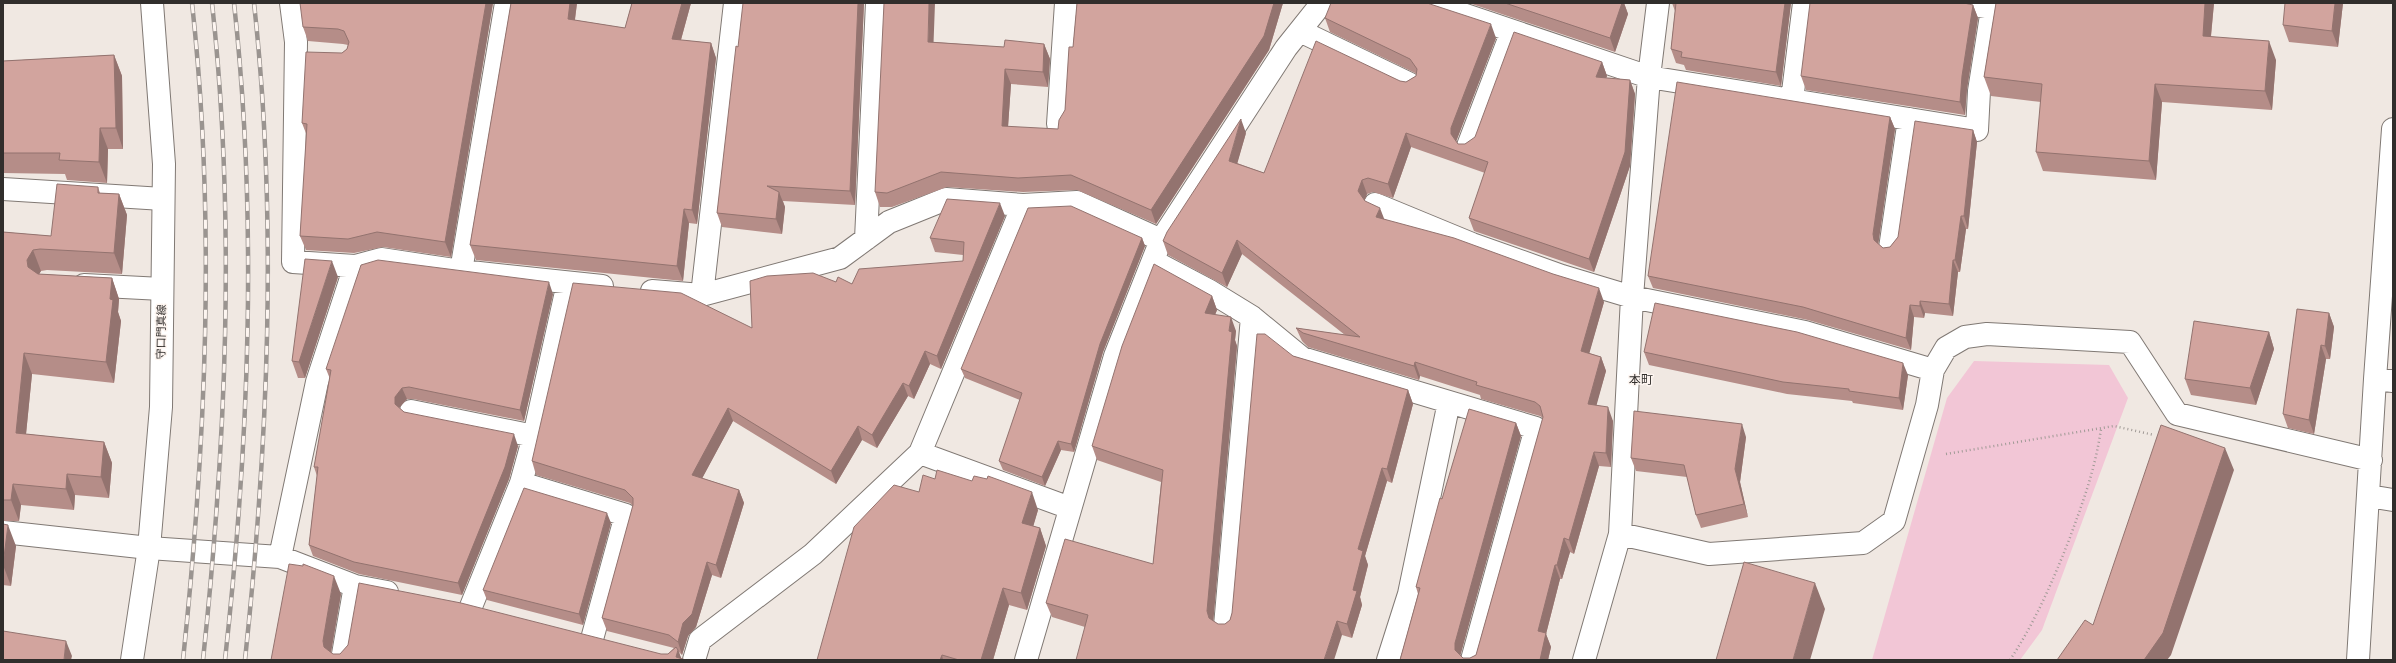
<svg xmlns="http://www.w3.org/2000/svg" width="2396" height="663" font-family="Lora,'Noto Sans JP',serif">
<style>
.green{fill:#f2c6d6}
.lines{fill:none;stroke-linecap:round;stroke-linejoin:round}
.minor-casing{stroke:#807974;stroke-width:24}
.major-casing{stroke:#807974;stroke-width:24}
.path{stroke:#a09a96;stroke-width:2.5;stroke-dasharray:1 3;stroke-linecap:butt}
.minor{stroke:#fff;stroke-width:22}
.major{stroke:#fff;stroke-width:22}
.rail-casing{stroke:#9a9490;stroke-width:4.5}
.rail{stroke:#fdf5f0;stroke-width:3;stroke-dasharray:9;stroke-linecap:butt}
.wall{fill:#b58d88}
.shaded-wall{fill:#93736f}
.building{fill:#d2a49e;stroke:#93736f}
.labels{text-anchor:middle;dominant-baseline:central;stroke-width:3;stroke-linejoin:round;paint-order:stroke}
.street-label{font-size:11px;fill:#312e2c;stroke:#fdf5f0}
.neighbourhood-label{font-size:12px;fill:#312e2c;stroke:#fdf5f0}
</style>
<rect width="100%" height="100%" fill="#f0e8e2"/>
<path class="green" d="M1974,361L2109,365L2128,398L2042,630L2020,660H1872L1947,398Z"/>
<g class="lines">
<defs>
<path id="minor" d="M1430,3L1649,77L1977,130L1979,91L1993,3
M1960,3L1993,8
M1300,31L1410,84
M1792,100L1804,3
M1058,124L1066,3
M1468,146L1512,31
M3,189L163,199
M1375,204L1472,244L1562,276L1632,297L1805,332L1933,370
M866,239L877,3
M1890,248L1909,119
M1153,261L1208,290L1252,317L1302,358L1536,428L1472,660
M355,266L381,259L461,271L602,286
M461,271L506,3
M84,285L162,289
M652,291L702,295L840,258L889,222L946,199L1023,205L1077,202L1161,240
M702,295L735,3
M2375,379L2393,381
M411,411L534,436
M920,453L1070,508
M521,483L626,515L592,639
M2369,496L2393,500
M3,532L149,548L280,557L355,586L387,592
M1620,534L1709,554L1863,543L1894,521L1927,405L1933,370L1946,348L1965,337L1987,334L2130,342L2177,414L2371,460
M280,557L317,382L355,266L293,262L296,42L291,3
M470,609L521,483L534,436L568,283
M1225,626L1252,317
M342,660L355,586
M694,660L700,640L813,554L920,453L1023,205
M1026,660L1115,356L1161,240L1286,48L1322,3
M1388,660L1409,594L1449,402
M1584,660L1620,534L1632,297L1649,77L1658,3
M2358,660L2375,379L2393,129"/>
<path id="major" d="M132,660L149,548L161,407L164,164L152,3"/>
</defs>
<use href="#minor" class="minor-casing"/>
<use href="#major" class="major-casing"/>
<path class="path" d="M1946,454L2114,426L2154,435
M2010,660C2035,622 2052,583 2069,540C2083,502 2095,470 2101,429"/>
<use href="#minor" class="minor"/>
<use href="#major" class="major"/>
<defs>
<path id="rail" d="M183,660C206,442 216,221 192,3
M203,660C226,443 236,221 212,3
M225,660C249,442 258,221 234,3
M245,660C268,443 278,221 254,3"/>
</defs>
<use href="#rail" class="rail-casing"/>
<use href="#rail" class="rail"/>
</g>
<path class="wall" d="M493,3L451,257L383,247L354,253L306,250L300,236L307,136L302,123L342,53L347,49L348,45L343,44L308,41L303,27Z
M511,3H577L575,20L625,28L632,3H691L681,40L711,43L716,58L697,224L689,223L683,281L476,260L470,245Z
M864,3L855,205L783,201L785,207L782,234L722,227L717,213L738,47Z
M1077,3H1283L1269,50L1156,224L1077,190L1023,192L947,187L892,207H880L875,192L934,42L1004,47L1044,44L1050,59L1048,87L1011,84L1008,127L1058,129L1065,110L1073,47Z
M1469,3H1624L1628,14L1615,52Z
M1672,3H1791L1781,86L1686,70L1684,65L1676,63L1671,49L1675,11Z
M1996,3H2214L2211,37L2276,60L2272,110L2162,102L2156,180L2043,171L2036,152L2041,102L1991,96L1984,77Z
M2343,3L2338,47L2289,42L2283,25Z
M1973,5L1978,18L1967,89L1965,115L1806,90L1801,76Z
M1325,18L1496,38L1456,141L1458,144H1465L1602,62L1607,76L1606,78L1630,80L1635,94L1630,166L1594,272L1474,231L1469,218L1485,173L1411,147L1393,198L1373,192L1367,194L1364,201L1384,219L1604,302L1589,353L1601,357L1606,371L1596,405L1613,421L1611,467L1599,466L1574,554L1570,552L1562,579H1560L1546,634L1551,647L1548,660H1400L1418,594L1416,587L1442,499L1516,423L1521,436L1460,655L1463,658H1470L1476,655L1543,418L1540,416L1481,399L1480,395L1420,376L1419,380L1308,347L1302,341L1296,328L1345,335L1242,254L1227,287L1168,255L1163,241L1246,133L1237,163L1264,173L1400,81L1406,82L1416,76V74L1415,73L1330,32Z
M114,55L122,76L123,149H108L107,183L67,180L65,174L3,173V61Z
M1890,117L1895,129L1878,244L1883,248L1890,247L1898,237L1973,130L1977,142L1968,229H1966L1960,272H1958L1953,316L1925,313L1924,318L1914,317L1911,350L1808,320L1653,288L1648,276Z
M98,187L100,193L119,194L127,215L122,274L47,270L41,271L39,274L112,278L119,299L118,312L121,321L114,383L32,374L26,434L104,442L112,463L109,498L75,495L74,510L21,505L19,521H3V232L51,236Z
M1005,216L941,369L930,364L914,399L908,396L877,448L862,440L836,484L733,421L702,478L739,490L744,503L721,578L712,575L696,627L688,636L682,655L679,652L681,659L271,660L341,594L331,653L333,654H668L674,648L607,631L602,618L633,506L630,503L536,475L532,461L752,328L836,282L852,284L963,261V255L935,252L930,238Z
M1142,238L1145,246L1103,352L1074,452L1061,450L1045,486L1003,470L999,461L1020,400L965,378L961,369Z
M338,277L305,378H298L292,361Z
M553,294L524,421L413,399H407L399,408L404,412L518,446L509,479L462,595L359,574L313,556L309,545L317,476L314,467L330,379L326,369Z
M1212,296L1217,310L1215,315L1236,331L1235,340L1237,346L1213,621L1218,624H1225L1230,620L1232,613L1293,356L1408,390L1413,404L1392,483L1387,481L1365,556L1368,565L1360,597L1362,605L1352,638L1342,635L1085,627L1052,617L1046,603L1153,564L1161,482L1097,460L1092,446Z
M2329,313L2334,327L2330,359H2326L2314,434L2288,428L2283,414Z
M2269,332L2274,349L2256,405L2191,395L2185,379Z
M1644,352L1908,375L1903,410L1853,403L1852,401L1787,394L1649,365Z
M1746,437L1740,482L1748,517L1701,528L1696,515L1687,477L1636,471L1631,458Z
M919,492L1038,510L1033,526L1040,528L1046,546L1027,610L1009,605L993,660H817Z
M611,523L583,625L487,600L483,590Z
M3,524L16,546L11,586L3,585Z"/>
<path class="shaded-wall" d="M486,3H493L451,257L445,242Z
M570,3H577L573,33L568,19Z
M682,3H691L677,54L672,39Z
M858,3H864L855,205L850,191Z
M929,3H935L933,57L928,42Z
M1274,3H1283L1269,50L1156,224L1151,210Z
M1622,3H1624L1628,14L1615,52L1610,38Z
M1785,3H1791L1781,86L1776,72Z
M2205,3H2214L2209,55L2203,36Z
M2335,3H2343L2338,47L2332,31Z
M1973,5L1978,18L1967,89L1965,115L1960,102L1962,76Z
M1491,24L1496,38L1456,142L1451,134V128Z
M2269,41L2276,60L2272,110L2265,91Z
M711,43L716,58L697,224L692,210Z
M1044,44L1050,59L1048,87L1043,72Z
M114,55L122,76L123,149L116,128Z
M1602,62L1607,76L1601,91L1596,77Z
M1005,69L1011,84L1007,141L1002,126Z
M1630,80L1635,94L1630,166L1594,272L1589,259Z
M2155,84L2162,102L2156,180L2149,161Z
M1890,117L1895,129L1878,246L1874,240L1873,234Z
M1241,119L1246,133L1234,175L1229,161Z
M100,128L108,149L107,183L99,162Z
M1973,130L1977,142L1968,229L1964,216Z
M1406,133L1411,147L1393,198L1388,184Z
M1362,180L1367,194L1363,205L1358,191Z
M779,192L785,207L782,234L776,219Z
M119,194L127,215L122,274L114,253Z
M1000,203L1005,216L941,369L937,356Z
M1380,208L1385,221L1376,217Z
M684,209L689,223L683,281L677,266Z
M1961,216L1966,229L1960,272L1955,260Z
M1142,238L1145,246L1103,352L1074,452L1071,444L1100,344Z
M1237,240L1242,254L1227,287L1222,273Z
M33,250L41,271L35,281L28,267L27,260Z
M1953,260L1958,272L1953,316L1949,304Z
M332,261L338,277L305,378L299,362Z
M112,278L119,299L118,312L121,321L114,383L106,362L110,299Z
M549,282L553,294L524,421L520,410Z
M1599,288L1604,302L1586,365L1581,351Z
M1212,296L1217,310L1210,327L1205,313Z
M1920,301L1925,313L1924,318L1920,306Z
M1910,305L1914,317L1911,350L1906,338Z
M2329,313L2334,327L2330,359L2325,346Z
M1231,317L1236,331L1235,340L1237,346L1213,625L1209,618L1207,611L1229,331Z
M2269,332L2274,349L2256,405L2250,388Z
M2321,345L2326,359L2314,434L2309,420Z
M925,351L930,364L914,399L909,386Z
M24,353L32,374L24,454L16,433Z
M1601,357L1606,371L1593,418L1588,404Z
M1415,362L1420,376L1419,380L1414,366Z
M1903,363L1908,375L1903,410L1899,398Z
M903,383L908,396L877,448L872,435Z
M402,388L407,399L399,408L395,404V397Z
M1408,390L1413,404L1392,483L1387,469Z
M1608,407L1613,421L1611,467L1606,453Z
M728,408L733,421L697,488L692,475Z
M1516,423L1521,436L1460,657L1455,650V643Z
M1742,424L1746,437L1740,482L1748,517L1744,504L1735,469Z
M858,426L862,440L836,484L831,471Z
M514,434L518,446L509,479L462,595L458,583Z
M1058,441L1061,450L1045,486L1042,477Z
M104,442L112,463L109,498L101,477Z
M2225,448L2234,470L2171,655L2167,660H2144Z
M1594,452L1599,466L1574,554L1569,540Z
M1382,468L1387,481L1365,556L1368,565L1360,597L1362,605L1352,638L1347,624L1358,549Z
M67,474L75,495L74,510L66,489Z
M13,484L21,505L19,521L11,500Z
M739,490L744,503L721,578L716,565Z
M1032,492L1038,510L1029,541L1022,523Z
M607,513L611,523L583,625L579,614Z
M8,525L16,546L11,586L3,565Z
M1040,528L1046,546L1027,610L1021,593Z
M1564,538L1570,552L1562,579L1557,565Z
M707,562L712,575L696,627L688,636L682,655L678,642L683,623Z
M1555,565L1560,579L1546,634L1551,647L1548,660H1540L1538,631Z
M334,576L341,594L330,658L324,647L323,641Z
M1815,583L1825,609L1810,660H1793Z
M1003,588L1009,605L993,660H981Z
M1337,621L1342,635L1334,660H1324Z
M66,641L72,656L71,660H64Z
M678,650L682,660L676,657Z
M942,655L943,660H940Z"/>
<path class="building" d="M300,3H486L445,242L377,232L348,239L300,236L307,124L302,123L306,52L342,53L347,49L349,42L344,31L338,29L303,27Z
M511,3H570L568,19L625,28L632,3H682L672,39L711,43L692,210L684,209L677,266L470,245Z
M743,3H858L850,191L767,186L779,192L776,219L717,213L736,46L738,47Z
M884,3H929L928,42L1004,47L1005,40L1044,44L1043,72L1005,69L1002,126L1058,129L1059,120L1065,110L1069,47H1073L1077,3H1274L1264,36L1151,210L1071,175L1018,178L941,172L887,193L875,192Z
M1331,3H1427L1491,24L1451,128V134L1458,144H1465L1475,137L1514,32L1602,62L1596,77L1630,80L1625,152L1589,259L1469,218L1488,162L1406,133L1388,184L1368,178L1362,180L1358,191L1365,201L1380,208L1376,217L1454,238L1553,274L1599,288L1581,351L1601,357L1588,404L1608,407L1606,453L1594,452L1569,540L1564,538L1557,565H1555L1538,631L1546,633L1540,660H1400L1420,588L1416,587L1440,498L1442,499L1469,409L1516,423L1455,643V650L1463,658H1470L1476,655L1543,417L1540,406L1535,402L1476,385L1477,382L1415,362L1414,366L1303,333L1296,328L1360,337L1237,240L1222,273L1163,241L1167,232L1241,119L1229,161L1264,173L1316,41L1400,81L1406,82L1416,76L1417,69L1410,59L1325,18Z
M1505,3H1622L1610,38Z
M1676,3H1785L1776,72L1681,57L1682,52L1671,49Z
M1810,3H1964L1973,5L1962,76L1960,102L1801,76Z
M1996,3H2205L2203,36L2269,41L2265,91L2155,84L2149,161L2036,152L2042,84L1984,77Z
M2285,3H2335L2332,31L2283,25Z
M114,55L116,128H100L99,162L59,160L60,153H3V61Z
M1677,82L1890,117L1873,234L1874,240L1883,248L1890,247L1898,237L1915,121L1973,130L1964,216H1961L1955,260H1953L1949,304L1920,301V306L1910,305L1906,338L1803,307L1648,276Z
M57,184L98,187V193L119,194L114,253L40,249L33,250L27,260L28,267L38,274L112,278L110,299L113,300L106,362L24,353L16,433L104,442L101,477L67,474L66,489L13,484L11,500H3V232L51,236Z
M947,199L1000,203L937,356L925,351L909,386L903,383L872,435L858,426L831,471L728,408L692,475L739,490L716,565L707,562L692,614L683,623L678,642L669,635L602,618L633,505V498L625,490L532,461L573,283L681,293L752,328L750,281L767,276L813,273L836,282L838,277L852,284L859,269L963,261L964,242L930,238Z
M1071,206L1142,238L1100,344L1071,444L1058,441L1042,477L999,461L1022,393L961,369L1028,208Z
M305,259L332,261L299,362L292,361Z
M378,260L549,282L520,410L409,387L402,388L395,397V404L404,412L514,434L505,467L458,583L354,562L309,545L318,467H314L331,370L326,369L361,265Z
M1154,264L1212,296L1205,313L1231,317L1229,331L1232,332L1207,611L1209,618L1218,624H1225L1230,620L1232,613L1257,334H1265L1293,356L1408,390L1387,469L1382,468L1358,549L1363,551L1353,590L1357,591L1347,624L1337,621L1324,660H1076L1088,615L1046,603L1065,539L1153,564L1163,470L1092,446L1122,346Z
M1655,303L1797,332L1903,363L1899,398L1849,391V389L1783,382L1644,352Z
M2297,309L2329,313L2325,346L2321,345L2309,420L2283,414Z
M2194,321L2269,332L2250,388L2185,379Z
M1634,411L1742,424L1735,469L1744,504L1696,515L1684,465L1631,458Z
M2161,425L2225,448L2163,633L2144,660H2057L2085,620L2093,625Z
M937,470L972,481L974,476L987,479L988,476L1032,492L1022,523L1040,528L1021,593L1003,588L981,660H959L942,655L940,660H817L854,527L894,485L919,492L923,475L935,479Z
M524,488L607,513L579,614L483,590Z
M3,524L8,525L3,565Z
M1744,562L1815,583L1793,660H1716Z
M289,564L303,566V564L334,576L323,641L324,647L333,654H340L348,645L359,583L461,603L661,654H668L676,647L678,650L676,657L686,660H271Z
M3,631L66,641L64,660H3Z"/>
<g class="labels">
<g class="street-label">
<text transform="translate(161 332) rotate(-89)">守口門真線</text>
</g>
<g class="neighbourhood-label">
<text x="1641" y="379">本町</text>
</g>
</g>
<rect width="2396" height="663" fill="none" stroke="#312e2c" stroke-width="8"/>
</svg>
